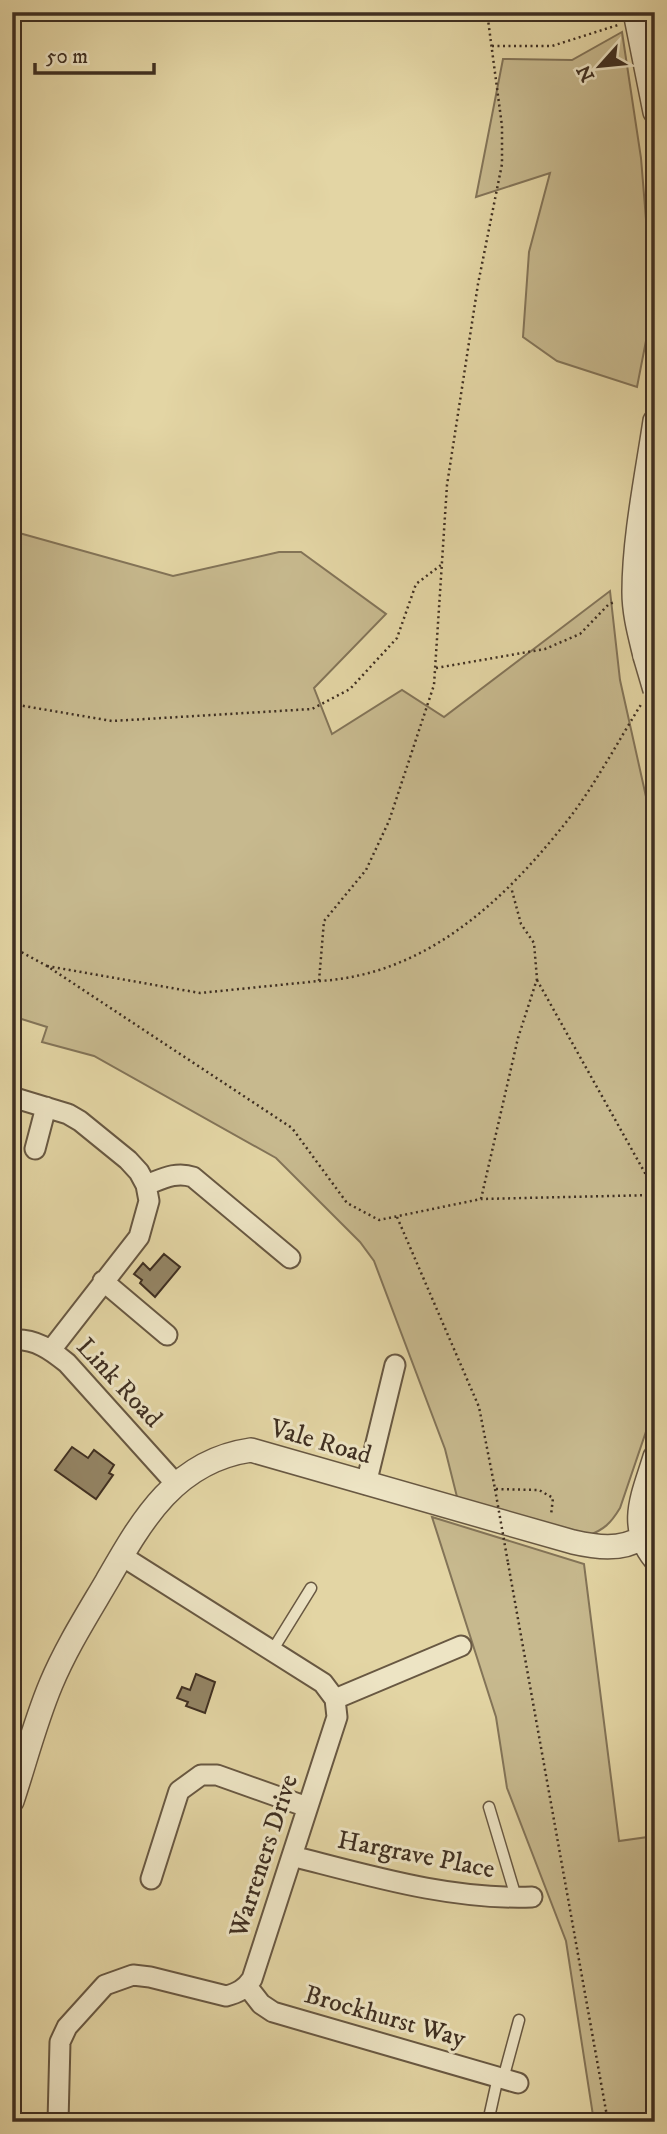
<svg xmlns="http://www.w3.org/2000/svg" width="667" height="2134" font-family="'IM FELL DW Pica',serif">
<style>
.green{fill:#c7b98e;stroke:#837458;stroke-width:2}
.building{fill:#948565;stroke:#3f2f21;stroke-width:2}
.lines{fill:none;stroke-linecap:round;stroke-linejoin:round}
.service-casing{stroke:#685842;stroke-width:13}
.minor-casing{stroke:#685842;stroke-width:23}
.tertiary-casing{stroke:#685842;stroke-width:26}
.path{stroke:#3f2f21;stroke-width:2.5;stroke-dasharray:2 3.5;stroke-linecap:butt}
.service{stroke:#ede4c4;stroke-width:10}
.minor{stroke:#ede4c4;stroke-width:19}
.tertiary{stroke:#ede4c4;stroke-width:23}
.tertiary-bridge-casing{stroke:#685842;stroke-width:26;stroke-linecap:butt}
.path-bridge{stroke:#3f2f21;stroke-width:2.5;stroke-dasharray:2 3.5;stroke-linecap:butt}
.tertiary-bridge{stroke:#ede4c4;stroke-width:23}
.labels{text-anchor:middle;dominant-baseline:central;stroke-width:6;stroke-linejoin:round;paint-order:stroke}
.street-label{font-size:26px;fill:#3f2f21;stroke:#ede4c4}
</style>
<rect width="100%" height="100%" fill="#e3d5a4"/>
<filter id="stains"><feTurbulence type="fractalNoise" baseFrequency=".00286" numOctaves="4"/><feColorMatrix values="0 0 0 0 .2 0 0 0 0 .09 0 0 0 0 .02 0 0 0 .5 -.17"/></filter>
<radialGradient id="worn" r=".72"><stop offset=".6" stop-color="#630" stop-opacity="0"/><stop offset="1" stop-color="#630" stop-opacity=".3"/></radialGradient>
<path class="green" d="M622,32L641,158L653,305L637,387L557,361L523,337L529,252L550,173L476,197L503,59L572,60Z
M12,531L173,576L279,552H301L386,614L314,688L332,734L402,690L444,717L610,591L620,680L655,837V1405L620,1508C611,1523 604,1530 587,1536L458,1501L445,1449L374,1261L360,1242L276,1158L94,1056L42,1042L47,1027L12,1016Z
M432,1517L584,1564L619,1841L655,1836V2122H594L566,1941L507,1788L496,1717Z"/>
<path class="building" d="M164,1254L180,1267L155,1297L140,1283L142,1280L134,1274L143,1263L150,1270Z
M72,1447L88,1458L94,1450L114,1465L109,1473L113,1475L96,1499L55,1470Z
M196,1674L215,1682L205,1713L186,1706L188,1702L177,1698L182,1687L190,1690Z"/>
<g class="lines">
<defs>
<path id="service" d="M272,1651L311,1588
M489,1807L516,1897
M503,2079L519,2020
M488,2122L498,2077"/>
<path id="minor" d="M12,1097L68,1114L80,1121L128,1160L139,1172L146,1185L149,1201L139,1237L51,1350
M35,1149L46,1107
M146,1185C162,1179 176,1171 193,1177L290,1258
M103,1281L167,1335
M12,1340C35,1338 51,1350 67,1363L176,1484
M366,1484L395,1365
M335,1699L461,1646
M292,1856C371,1876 450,1900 532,1897
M151,1879L179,1791L201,1775H217L307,1807
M247,1986L261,2004L273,2012L518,2083
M58,2122L60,2042L67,2027L105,1985L133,1975L150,1977L226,1996C238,1993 245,1989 252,1979L337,1717L335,1699L323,1683L122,1556"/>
<path id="tertiary" d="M635,12L655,112
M645,656C640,635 634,614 634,592C634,538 647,475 655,421
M655,1457C644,1494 627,1525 655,1559
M12,1801C25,1762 35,1722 51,1684C66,1648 87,1615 107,1581C142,1520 175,1461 251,1450L573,1542C595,1547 621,1551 641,1538"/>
</defs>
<use href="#service" class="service-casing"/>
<use href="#minor" class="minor-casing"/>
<use href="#tertiary" class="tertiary-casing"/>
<path class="path" d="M492,46H552L618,25
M436,668L545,649L580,634L609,604L615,602
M12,704L112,721L312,709L350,689L397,638L416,584L441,565
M12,947L47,966L292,1128L347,1203L379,1220L481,1199L655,1195
M47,966L200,993L319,981L324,921L366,870L389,821L434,685L447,485L478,284L502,164V126L487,12
M537,980L655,1191
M319,981C426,975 504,901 567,821C594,787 618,741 642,703
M481,1199L518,1038L537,979L534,943L521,924L511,887
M397,1217L479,1407L495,1489L539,1490L553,1498L551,1515
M508,1563L608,2122"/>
<use href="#service" class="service"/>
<use href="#minor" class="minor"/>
<use href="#tertiary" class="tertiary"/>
<defs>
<path id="tertiary-bridge" d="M645,656L655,690"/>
</defs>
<use href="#tertiary-bridge" class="tertiary-bridge-casing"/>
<path class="path-bridge" d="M495,1489L508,1563"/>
<use href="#tertiary-bridge" class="tertiary-bridge"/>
</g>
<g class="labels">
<g class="street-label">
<text transform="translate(119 1383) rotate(47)">Link Road</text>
<text transform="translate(321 1442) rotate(16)">Vale Road</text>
<text transform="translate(416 1855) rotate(11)">Hargrave Place</text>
<text transform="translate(264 1856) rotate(-72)">Warreners Drive</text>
<text transform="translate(385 2017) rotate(16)">Brockhurst Way</text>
</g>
</g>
<rect width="667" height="2134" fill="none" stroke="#e3d5a4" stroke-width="42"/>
<rect x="14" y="14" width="639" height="2106" fill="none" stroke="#3f2f21" stroke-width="3.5"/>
<rect x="21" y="21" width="625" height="2092" fill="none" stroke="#3f2f21" stroke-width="2"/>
<g transform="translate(600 66) rotate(243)" stroke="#ede4c4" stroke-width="5" paint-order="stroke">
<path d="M0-5L12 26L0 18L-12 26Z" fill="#3f2f21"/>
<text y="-10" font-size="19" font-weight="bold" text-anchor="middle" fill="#3f2f21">N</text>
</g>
<path d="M35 63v10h119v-10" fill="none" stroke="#3f2f21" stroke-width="3.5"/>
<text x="46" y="63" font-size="21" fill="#3f2f21" stroke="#ede4c4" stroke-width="5" paint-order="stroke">50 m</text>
<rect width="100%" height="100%" filter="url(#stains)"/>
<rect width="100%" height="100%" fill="url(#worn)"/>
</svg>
